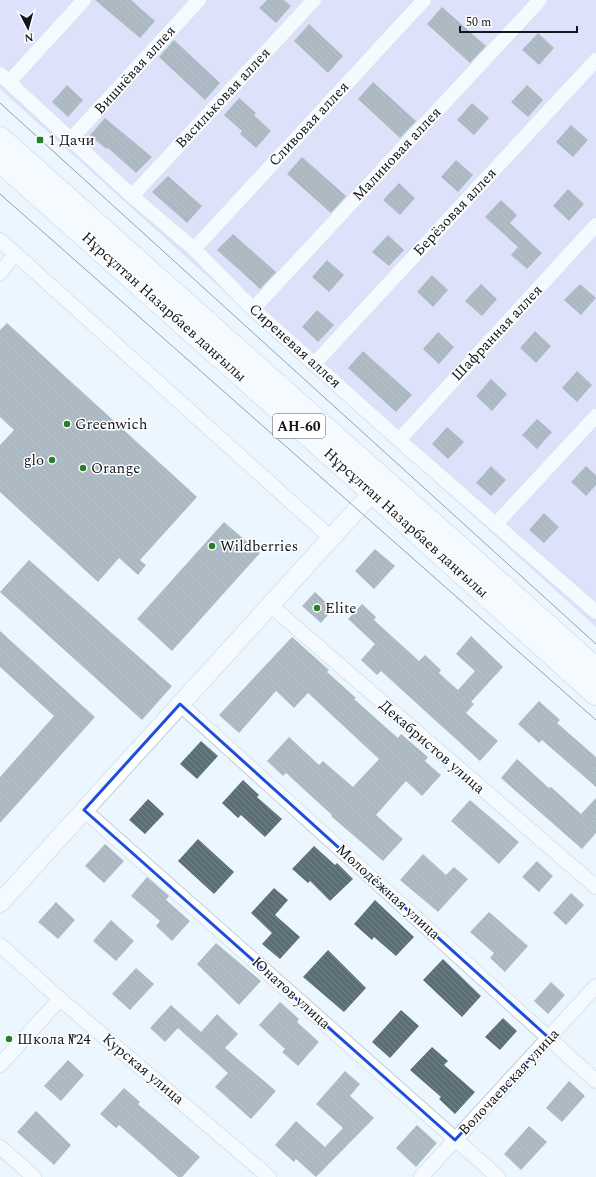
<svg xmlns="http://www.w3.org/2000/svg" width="596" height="1177" font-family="Spectral,serif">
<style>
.green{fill:#cac9f4}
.building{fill:url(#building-back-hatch)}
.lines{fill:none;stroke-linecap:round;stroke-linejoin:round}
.minor-casing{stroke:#bccddb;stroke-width:16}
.tertiary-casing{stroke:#bccddb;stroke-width:20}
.primary-casing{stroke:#bccddb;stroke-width:24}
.minor{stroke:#fff;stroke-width:14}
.tertiary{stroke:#fff;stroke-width:18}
.primary{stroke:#fff;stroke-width:22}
.tram{stroke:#31383d;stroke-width:1}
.marked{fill:none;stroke:#1d4ed8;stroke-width:3;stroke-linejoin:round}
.poi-dot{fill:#277f2e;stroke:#fff;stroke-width:1.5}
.labels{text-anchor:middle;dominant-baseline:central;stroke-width:3;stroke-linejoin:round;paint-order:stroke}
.shield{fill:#fff;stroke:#585d60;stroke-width:1}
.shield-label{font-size:14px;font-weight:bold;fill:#11171c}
.street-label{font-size:15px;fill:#11171c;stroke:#fff}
.poi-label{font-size:15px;fill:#11171c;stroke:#fff;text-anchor:start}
</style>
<defs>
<pattern id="building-back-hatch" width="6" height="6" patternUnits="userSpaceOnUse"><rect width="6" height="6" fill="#5a6e76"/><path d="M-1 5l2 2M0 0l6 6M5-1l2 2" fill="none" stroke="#76848b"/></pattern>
</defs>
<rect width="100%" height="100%" fill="#ecf6ff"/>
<path class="green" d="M0,0H596V627L0,89Z"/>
<path class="building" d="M95,0H131L155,21L140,38Z
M267,0H284L291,6L276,23L259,8Z
M442,7L486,46L470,63L427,24Z
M309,24L343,56L328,73L294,41Z
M538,33L554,48L539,65L522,50Z
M174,40L220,83L205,100L159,57Z
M373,82L416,121L400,138L358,99Z
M67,85L83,100L68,117L52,102Z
M527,85L543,100L528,117L511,102Z
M239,98L256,113L254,115L271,131L256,148L240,134L242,131L224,115Z
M472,103L489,118L474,135L457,120Z
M105,118L152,157L136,173L108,148L106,149L90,135Z
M571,125L588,140L573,157L556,142Z
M302,157L346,196L331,213L287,174Z
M456,160L473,175L458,192L441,177Z
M168,176L202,206L187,223L152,192Z
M399,183L415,198L400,215L383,200Z
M568,189L584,204L569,221L553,206Z
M501,200L517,215L510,223L542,253L527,269L511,255L518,247L485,217Z
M233,234L276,272L260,289L217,250Z
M388,235L404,250L389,266L372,252Z
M327,260L344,275L329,292L312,277Z
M432,275L448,290L433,307L417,292Z
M481,284L497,299L482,316L465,301Z
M580,284L596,298L581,315L564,300Z
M317,310L334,325L318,342L302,327Z
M7,323L197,497L140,560L146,565L138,575L119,558L98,582L0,492V445L14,430L0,417V330Z
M535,331L551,346L536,363L520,348Z
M438,332L454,347L439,364L423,349Z
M363,351L412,395L396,412L348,368Z
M577,371L592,385L577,402L562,388Z
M491,379L507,394L492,411L476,396Z
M537,419L552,432L537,449L522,435Z
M447,427L464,442L448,459L432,444Z
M491,466L506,480L491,496L476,483Z
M586,466L596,475V485L586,496L571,482Z
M544,513L559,527L544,543L529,530Z
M224,522L260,553L172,651L137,619Z
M375,549L395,566L374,589L355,571Z
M29,560L172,686L142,720L0,592Z
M315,592L333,609L321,623L302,606Z
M362,604L376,617L374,620L419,661L425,655L441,670L439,673L458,690L475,671L456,654L471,636L503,667L471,702L474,704L466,713L498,741L480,761L381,671L377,675L361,660L375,644L348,619Z
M0,631L95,717L0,823V777L54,716L0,667Z
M292,637L329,670L327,672L356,698L354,699L398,738L401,734L428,757L425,761L441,775L422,796L406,781L376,815L403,839L383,861L331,816L332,815L286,773L283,776L267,761L289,737L319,765L323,761L353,787L379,759L308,693L294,708L276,691L239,733L219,715Z
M539,701L560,720L557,723L596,757V787L542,740L539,743L518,724Z
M201,741L218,756L197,779L180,764Z
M517,759L549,788L551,787L581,814L596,798V833L582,849L501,778Z
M243,780L259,795L257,797L282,819L265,837L241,815L238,818L222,803Z
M148,799L164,814L145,834L129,820Z
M470,800L519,842L499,864L451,821Z
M198,839L234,872L214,894L178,861Z
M105,844L124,861L104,883L85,866Z
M314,846L335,865L337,863L353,879L330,901L310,881L308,883L292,869Z
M423,854L446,875L454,867L468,879L438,912L400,880Z
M537,861L553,876L539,892L522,877Z
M147,877L169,896L166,900L190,921L172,941L156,926L160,921L131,896Z
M274,888L288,900L275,915L300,937L280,959L262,944L272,933L251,913Z
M571,893L584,905L566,925L553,913Z
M375,900L414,937L396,956L374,937L372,940L354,924Z
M56,902L75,920L58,939L38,922Z
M489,912L528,946L505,972L490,958L494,953L470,932Z
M111,920L134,941L116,961L93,941Z
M216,943L261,981L239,1005L197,964Z
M328,950L366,988L344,1012L303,977Z
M443,959L481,996L462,1017L423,980Z
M136,968L154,984L130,1010L112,994Z
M551,982L565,995L548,1014L534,1001Z
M280,1002L299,1019L297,1022L319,1042L298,1066L282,1052L285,1049L259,1025Z
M171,1005L201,1032L217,1014L238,1034L225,1048L276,1091L251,1119L215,1087L228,1073L178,1028L165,1042L150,1028Z
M401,1010L419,1026L390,1058L372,1042Z
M503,1018L517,1031L500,1050L485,1037Z
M432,1047L448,1061L444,1065L475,1092L455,1114L439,1099L441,1097L410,1070Z
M68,1060L84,1075L61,1101L44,1086Z
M345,1071L360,1084L350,1096L374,1118L316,1177L296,1159L294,1162L275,1145L296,1121L325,1147L343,1128L316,1104Z
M569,1081L585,1096L562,1122L546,1108Z
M124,1088L140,1102L138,1104L200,1157L182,1177H178L119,1125L116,1128L100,1114Z
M36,1111L71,1145L54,1165L17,1132Z
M417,1125L437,1143L416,1167L396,1148Z
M529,1126L547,1142L521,1170L504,1154Z"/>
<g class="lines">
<defs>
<path id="minor" d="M0,74L132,196L194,249L253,309L399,440L596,612
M9,82L84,0
M71,139L199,0
M132,196L314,0
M0,240L331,538
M194,249L424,0
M0,273L15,254
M253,309L540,0
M315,363L596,60
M399,440L596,225
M496,524L596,416
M270,605L596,887
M180,704L596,1081
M84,810L498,1177
M0,945L60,999L269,1177
M0,1065L60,999
M0,1147L34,1177
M421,1177L596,986"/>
<path id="tertiary" d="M0,903L381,483"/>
<path id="primary" d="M0,138L596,669
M0,161L372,492L596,694"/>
</defs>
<use href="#minor" class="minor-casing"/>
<use href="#tertiary" class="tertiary-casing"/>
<use href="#primary" class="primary-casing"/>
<use href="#minor" class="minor"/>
<use href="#tertiary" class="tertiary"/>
<use href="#primary" class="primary"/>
<path class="tram" d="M0,103L596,644
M0,194L596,720"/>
</g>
<path d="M0 0H596V1177H0ZM180,704L549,1038L455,1140L84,810Z" fill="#ecf6ff" fill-opacity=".55" fill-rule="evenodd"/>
<path class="marked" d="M180,704L549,1038L455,1140L84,810Z"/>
<g class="poi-dot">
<rect x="36" y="136" width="8" height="8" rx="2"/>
<circle cx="67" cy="424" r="4"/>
<circle cx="52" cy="460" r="4"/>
<circle cx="83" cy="468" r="4"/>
<circle cx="212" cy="546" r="4"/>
<circle cx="317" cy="608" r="4"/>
<circle cx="9" cy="1039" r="4"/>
</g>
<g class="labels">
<rect class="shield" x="273" y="414" width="52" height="24" rx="3"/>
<g class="shield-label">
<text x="299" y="426">АН-60</text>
</g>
<g class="street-label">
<text transform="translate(135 70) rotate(-48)">Вишнёвая аллея</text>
<text transform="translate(223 98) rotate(-47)">Васильковая аллея</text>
<text transform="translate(309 124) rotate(-47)">Сливовая аллея</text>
<text transform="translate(397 154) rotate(-47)">Малиновая аллея</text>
<text transform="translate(455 212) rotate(-47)">Берёзовая аллея</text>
<text transform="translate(164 307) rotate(42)">Нұрсұлтан Назарбаев даңғылы</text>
<text transform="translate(497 333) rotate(-47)">Шафранная аллея</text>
<text transform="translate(295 346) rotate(42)">Сиреневая аллея</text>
<text transform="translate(406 523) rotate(42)">Нұрсұлтан Назарбаев даңғылы</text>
<text transform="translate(432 747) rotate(41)">Декабристов улица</text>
<text transform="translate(388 892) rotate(42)">Молодёжная улица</text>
<text transform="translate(291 993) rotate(42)">Юнатов улица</text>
<text transform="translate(143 1069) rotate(40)">Курская улица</text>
<text transform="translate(509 1082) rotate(-47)">Волочаевская улица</text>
</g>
<g class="poi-label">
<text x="48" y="140">1 Дачи</text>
<text x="75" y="424">Greenwich</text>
<text x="44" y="460" text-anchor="end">glo</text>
<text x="91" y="468">Orange</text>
<text x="220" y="546">Wildberries</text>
<text x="325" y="608">Elite</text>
<text x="17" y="1039">Школа №24</text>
</g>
</g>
<g transform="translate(28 28) rotate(174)" stroke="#ffffff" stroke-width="3" paint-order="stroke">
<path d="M0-3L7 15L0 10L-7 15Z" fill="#11171c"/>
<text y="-6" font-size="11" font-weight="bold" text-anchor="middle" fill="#11171c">N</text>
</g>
<path d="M460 26v6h117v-6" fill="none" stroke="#11171c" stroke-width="2"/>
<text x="466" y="26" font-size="12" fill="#11171c" stroke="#ffffff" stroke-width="3" paint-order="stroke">50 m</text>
</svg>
